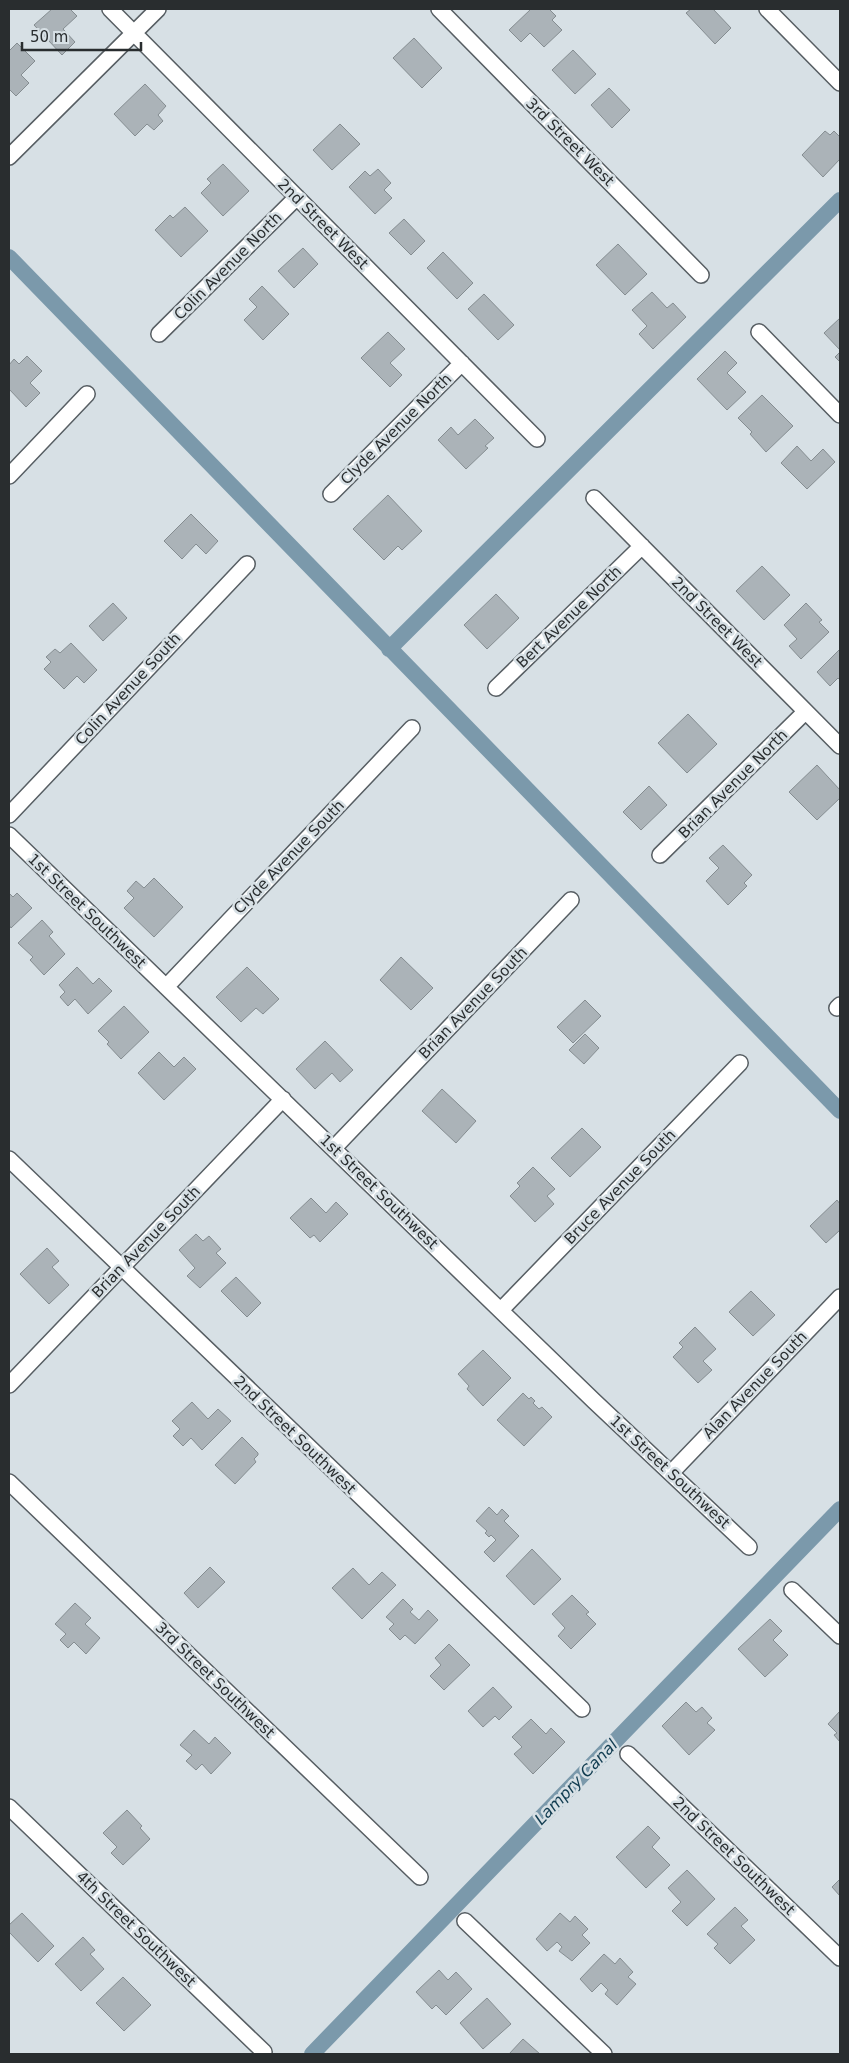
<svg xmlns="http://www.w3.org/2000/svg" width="849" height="2063" font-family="'DejaVu Sans',sans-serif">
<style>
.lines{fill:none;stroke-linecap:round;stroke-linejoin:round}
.canal{stroke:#7b99ab;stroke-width:16}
.building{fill:#abb3b8;stroke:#858d91}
.street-casing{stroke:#575e63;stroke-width:18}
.street{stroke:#fff;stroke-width:15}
.labels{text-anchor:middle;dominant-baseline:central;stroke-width:5;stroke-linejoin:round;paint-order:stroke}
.street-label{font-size:15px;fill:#292d2f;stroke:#d7e0e5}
.water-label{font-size:16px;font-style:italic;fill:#113c50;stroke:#d7e0e5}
</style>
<rect width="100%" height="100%" fill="#d7e0e5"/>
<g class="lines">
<path class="canal" d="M9,257L840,1111
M389,649L840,200
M312,2054L840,1509"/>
</g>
<path class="building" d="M52,9H70L77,16L63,29L75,42L62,55L34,25Z
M531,9H549L556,16L552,20L562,30L544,47L530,33L521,42L509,30Z
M691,9H713L731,28L715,44L686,13Z
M414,38L442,68L422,88L393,58Z
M17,43L35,61L21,75L29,83L16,96L9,89V51Z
M573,50L596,74L575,94L552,70Z
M145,84L166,106L158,115L163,121L154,130L147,124L135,136L114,114Z
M609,88L630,110L612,128L591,105Z
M340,124L360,144L332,170L313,150Z
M825,131L830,135L834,131L840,137V159L823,177L802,155Z
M223,164L249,191L223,216L201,193L211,183L207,179Z
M378,169L391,183L384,190L392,198L375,214L349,187L365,171L370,176Z
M185,207L208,231L181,257L155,230L170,215L173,218Z
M404,219L425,241L411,255L389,233Z
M618,244L647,274L625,295L596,265Z
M303,248L318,264L294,288L278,271Z
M443,252L473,283L457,299L427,268Z
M262,286L289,314L263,340L244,320L257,307L249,299Z
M652,292L667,308L673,303L686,317L653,349L639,334L647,326L632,310Z
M484,294L514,325L498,340L468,309Z
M840,318V350L824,333Z
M388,332L405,349L390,363L402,375L390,387L361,358Z
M725,351L737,363L727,373L746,392L727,410L697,379Z
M840,352V362L835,357Z
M27,356L42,371L30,383L40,393L26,407L9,389V365L14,359L19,364Z
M762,395L793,426L766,452L750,434L752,432L738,418Z
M475,419L494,438L485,446L488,448L466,469L438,440L451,427L458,435Z
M797,446L811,461L823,449L835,462L807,489L781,463Z
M388,495L422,531L402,550L398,546L384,560L353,529Z
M191,514L218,541L206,554L196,544L182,559L164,541Z
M762,566L790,595L764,620L736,591Z
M496,594L519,618L487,649L464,625Z
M113,603L127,618L103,641L89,626Z
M806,603L822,620L819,622L829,632L801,659L789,646L797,639L784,625Z
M71,643L97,670L84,683L77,676L64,689L44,669L51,662L46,657L55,649L60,653Z
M840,649V680L838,678L830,686L817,672Z
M688,714L717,744L687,773L658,743Z
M817,765L840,790V798L817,820L789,792Z
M649,786L667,805L641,830L623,812Z
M723,845L752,875L744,883L747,886L728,905L706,881L719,868L709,858Z
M154,878L183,907L154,937L124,908L134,898L127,891L136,881L144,888Z
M9,893L13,897L17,893L32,908L11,928L9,925Z
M42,920L53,932L49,936L65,954L44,975L30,960L33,957L18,943Z
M401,957L433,988L411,1010L380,980Z
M77,967L93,984L99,978L112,991L88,1014L75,999L68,1006L60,997L65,992L59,985Z
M247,967L279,999L263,1014L256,1008L241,1022L216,997Z
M585,1000L601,1016L573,1043L557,1027Z
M124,1006L149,1032L121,1059L107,1044L109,1042L98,1031Z
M585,1034L599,1048L584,1064L569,1050Z
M325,1041L353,1070L340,1082L332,1073L315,1089L296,1069Z
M159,1052L174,1067L184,1057L196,1069L164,1100L138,1073Z
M442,1089L476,1121L456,1143L422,1111Z
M582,1128L601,1147L570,1177L551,1158Z
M533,1167L555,1189L547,1196L554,1204L535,1222L510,1196L520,1186L517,1183Z
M311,1198L326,1213L336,1202L348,1214L320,1242L314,1235L310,1238L290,1218Z
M837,1200L840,1204V1230L826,1243L810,1226Z
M196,1234L203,1241L209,1236L221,1249L216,1253L226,1263L200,1288L187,1276L195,1268L179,1250Z
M47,1248L59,1261L52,1267L69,1285L49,1304L20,1274Z
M236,1277L261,1303L247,1317L221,1291Z
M751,1291L775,1315L753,1336L729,1312Z
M695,1327L716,1349L703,1361L712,1370L698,1383L673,1357L683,1347L679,1343Z
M483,1350L511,1378L483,1406L467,1389L469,1386L458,1374Z
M523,1393L529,1399L531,1397L535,1401L533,1403L539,1409L542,1407L552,1417L524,1446L497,1420Z
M192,1402L208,1419L218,1409L231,1421L202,1450L191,1438L183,1446L173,1436L180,1429L172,1421Z
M242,1437L258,1453V1455L254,1459L256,1462L235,1484L215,1465Z
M489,1507L497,1515L502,1509L509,1516L504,1521L519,1536L494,1562L484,1552L496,1540L491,1535L489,1537L485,1533L487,1531L476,1521Z
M532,1549L561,1579L534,1605L506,1576Z
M210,1567L225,1582L198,1608L184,1593Z
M353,1568L369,1585L382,1572L396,1585L362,1619L332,1588Z
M572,1595L589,1612L586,1614L596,1624L571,1649L558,1636L565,1628L552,1614Z
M403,1599L413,1609L410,1612L419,1620L428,1610L438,1620L415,1644L405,1635L400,1640L389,1629L394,1624L386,1617Z
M75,1603L91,1618L85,1624L100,1638L86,1654L74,1642L68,1648L60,1640L66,1634L55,1624Z
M770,1619L782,1631L773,1640L788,1655L765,1677L738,1649Z
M449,1644L470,1665L444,1690L430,1676L441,1665L435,1658Z
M493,1687L512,1707L499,1720L495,1716L483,1727L468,1711Z
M686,1702L696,1712L702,1707L712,1718L707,1723L715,1730L689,1755L662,1726Z
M840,1711V1742L834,1735L837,1733L828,1724Z
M531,1719L546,1734L551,1728L565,1742L533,1774L514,1754L522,1747L512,1737Z
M194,1730L209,1744L215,1737L231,1753L211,1774L202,1764L196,1770L186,1761L192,1755L180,1745Z
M127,1810L142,1826L140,1828L150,1839L123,1865L111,1853L117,1847L103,1833Z
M648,1826L660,1838L652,1847L670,1865L646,1888L616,1857Z
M687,1870L715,1899L687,1926L672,1911L681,1902L668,1888Z
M840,1879V1896L832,1887Z
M735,1907L748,1920L741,1926L755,1940L730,1964L714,1948L718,1944L707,1934Z
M22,1913L54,1946L38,1962L9,1932V1925Z
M560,1913L570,1922L575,1916L588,1929L582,1935L590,1943L572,1961L559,1951L562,1947L557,1942L547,1951L536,1939Z
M83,1937L95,1950L90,1954L104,1969L81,1991L55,1964Z
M604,1954L615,1964L620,1958L633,1972L628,1977L636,1984L617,2005L605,1994L608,1990L601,1983L592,1992L580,1979Z
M439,1970L448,1980L456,1972L472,1989L446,2015L436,2005L432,2009L416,1992Z
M123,1977L151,2005L124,2031L96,2003Z
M487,1998L511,2024L483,2049L460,2023Z
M523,2039L540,2054H509Z"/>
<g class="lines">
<defs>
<path id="street" d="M110,9L537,439
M439,9L701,275
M767,9L840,83
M9,157L158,9
M759,332L840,415
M159,334L297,197
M9,476L87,394
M331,494L462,363
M594,498L840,746
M496,688L642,546
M9,815L247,564
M9,835L594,1401L749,1547
M660,855L805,712
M166,987L412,728
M837,1008L840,1005
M334,1148L571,900
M9,1159L582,1709
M501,1310L740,1063
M9,1385L283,1099
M671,1473L840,1297
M9,1482L420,1877
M792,1590L840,1636
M628,1754L840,1958
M9,1807L264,2052
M465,1921L604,2054"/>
</defs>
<use href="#street" class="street-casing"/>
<use href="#street" class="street"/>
</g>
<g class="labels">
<g class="street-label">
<text transform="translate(570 142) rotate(45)">3rd Street West</text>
<text transform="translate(323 224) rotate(45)">2nd Street West</text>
<text transform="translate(228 266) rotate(-45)">Colin Avenue North</text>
<text transform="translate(396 429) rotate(-45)">Clyde Avenue North</text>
<text transform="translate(569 617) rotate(-44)">Bert Avenue North</text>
<text transform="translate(717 622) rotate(45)">2nd Street West</text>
<text transform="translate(128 689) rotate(-47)">Colin Avenue South</text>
<text transform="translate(733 784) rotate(-45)">Brian Avenue North</text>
<text transform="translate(289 857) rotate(-46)">Clyde Avenue South</text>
<text transform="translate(87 911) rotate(44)">1st Street Southwest</text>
<text transform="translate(473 1003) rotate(-46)">Brian Avenue South</text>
<text transform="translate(620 1187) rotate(-46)">Bruce Avenue South</text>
<text transform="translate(379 1192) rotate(44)">1st Street Southwest</text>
<text transform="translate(146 1242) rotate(-46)">Brian Avenue South</text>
<text transform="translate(755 1385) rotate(-46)">Alan Avenue South</text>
<text transform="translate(295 1435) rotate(44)">2nd Street Southwest</text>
<text transform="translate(670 1472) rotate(43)">1st Street Southwest</text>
<text transform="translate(215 1680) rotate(44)">3rd Street Southwest</text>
<text transform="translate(734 1856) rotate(44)">2nd Street Southwest</text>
<text transform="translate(136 1929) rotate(44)">4th Street Southwest</text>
</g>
<g class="water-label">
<text transform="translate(576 1782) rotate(-46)">Lampry Canal</text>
</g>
</g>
<rect width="849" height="2063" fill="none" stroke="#292d2f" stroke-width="20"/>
<path d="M22 42v8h119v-8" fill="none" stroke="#292d2f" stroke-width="2.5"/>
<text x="30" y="42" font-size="15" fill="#292d2f" stroke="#d7e0e5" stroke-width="4" paint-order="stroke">50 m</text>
</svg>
